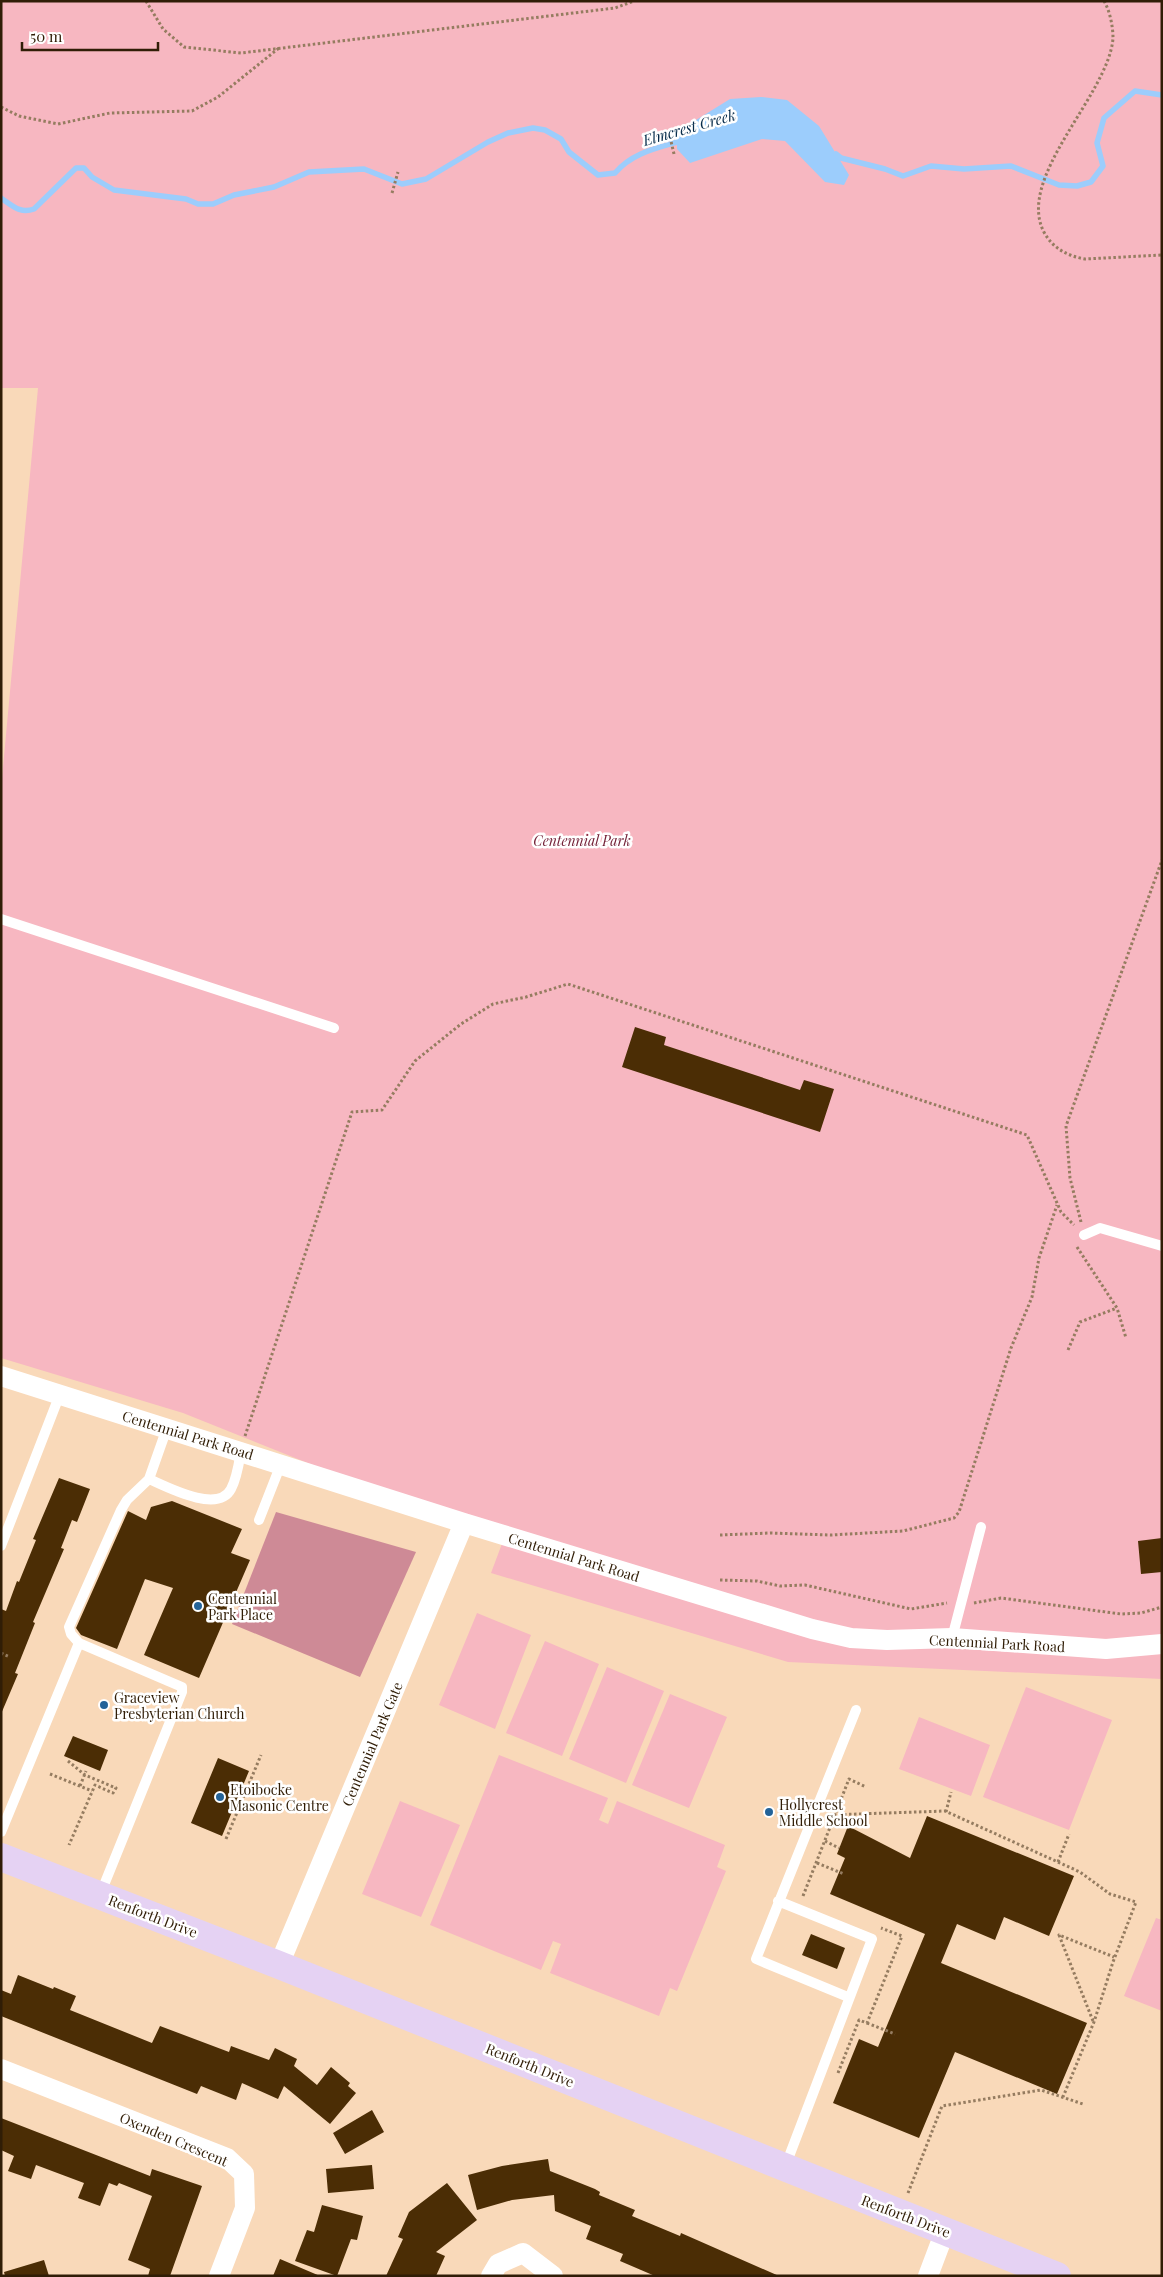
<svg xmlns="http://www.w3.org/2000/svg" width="1163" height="2277" font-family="'Playfair Display',serif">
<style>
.green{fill:#f7b7c1}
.forest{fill:#ce8a96}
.water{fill:#9ccdfc}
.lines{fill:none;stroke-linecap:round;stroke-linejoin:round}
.stream{stroke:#9ccdfc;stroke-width:5.5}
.building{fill:#4b2d05}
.path{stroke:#957c60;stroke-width:3;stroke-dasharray:2.5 2.5;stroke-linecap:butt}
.service{stroke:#fff;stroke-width:10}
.minor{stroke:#fff;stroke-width:20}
.secondary{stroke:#e5d2f3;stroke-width:28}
.poi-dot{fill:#236399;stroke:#fff;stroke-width:2}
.labels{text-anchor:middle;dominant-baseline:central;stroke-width:5;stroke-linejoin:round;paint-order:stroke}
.park-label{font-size:14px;font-style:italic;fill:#742238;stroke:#fff}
.street-label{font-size:14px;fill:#301d06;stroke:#fff}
.poi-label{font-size:14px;fill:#301d06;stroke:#fff;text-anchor:start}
.water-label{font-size:15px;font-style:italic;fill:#062b4a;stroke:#fff}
</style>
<rect width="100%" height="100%" fill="#f9d9b9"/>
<path class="green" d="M1,1H1162V1679L788,1662L491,1573L503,1541L183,1413L1,1358V789L38,388H1Z
M477,1613L531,1635L495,1729L439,1705Z
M545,1641L599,1664L562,1756L506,1733Z
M607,1667L664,1691L626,1783L569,1759Z
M1026,1687L1112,1720L1069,1830L983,1797Z
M670,1694L727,1717L689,1808L632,1785Z
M919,1717L990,1745L971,1796L899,1769Z
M499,1755L608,1798L599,1820L608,1824L617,1801L725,1845L717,1867L726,1871L677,1991L670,1988L659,2016L550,1973L561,1944L553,1941L541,1970L430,1925Z
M400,1801L460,1825L421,1917L362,1894Z
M1156,1918L1162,1920V2011L1124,1996Z"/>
<path class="forest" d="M276,1512L416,1552L360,1677L232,1624Z"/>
<path class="water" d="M761,97L787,100L819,126L849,175L844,185L825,182L785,141L762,139L690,163L677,149V136L688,125L730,99Z"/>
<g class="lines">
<path class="stream" d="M836,154L841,158L885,169L903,176L931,166L964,169L1011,166L1059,185L1077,186L1091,182L1103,166L1097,143L1104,118L1135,91L1162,95
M1,198C13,206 20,214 34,209L76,168H84L92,177L114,190L186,199L198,204H213L234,195L274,187L309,172L364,169L402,184L426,179L488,142L508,133L533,128L545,130L561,139L569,152L598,175L615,173C633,152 658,148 684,140"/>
</g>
<path class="building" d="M635,1027L666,1037L664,1045L800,1090L804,1080L834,1089L820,1132L622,1067Z
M59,1478L90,1489L77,1522L72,1520L61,1548L64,1549L33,1622L35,1623L15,1673L18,1674L1,1714V1609L6,1611L17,1581L19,1582L36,1540L33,1539Z
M172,1501L242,1529L231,1553L250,1560L199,1678L144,1655L173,1588L145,1579L117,1649L81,1635L76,1628L128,1511L146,1520L151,1507Z
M1162,1538V1572L1141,1574L1138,1541Z
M73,1736L108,1750L100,1771L64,1756Z
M218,1758L249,1771L222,1836L191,1823Z
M927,1816L1074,1876L1049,1936L1004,1917L995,1940L957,1924L941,1963L1087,2023L1057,2094L955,2052L919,2138L833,2103L859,2039L878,2047L925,1934L830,1894L845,1858L837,1854L848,1826L910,1858Z
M811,1934L845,1948L837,1969L802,1955Z
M18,1975L53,1989L54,1987L76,1996L70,2010L152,2043L160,2026L229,2052L231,2046L269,2060L275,2048L297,2059L294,2066L317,2085L331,2067L350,2083L348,2086L356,2093L330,2124L284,2086L278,2099L242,2083L236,2100L201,2086L197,2094L1,2016V1990L11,1994Z
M372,2110L384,2132L345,2154L333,2133Z
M1,2118L150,2176L152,2169L202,2186L170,2276H148L150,2269L128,2260L152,2196L119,2183L117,2186L109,2183L100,2206L78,2198L84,2183L36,2165L31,2179L8,2171L14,2156L1,2150Z
M548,2159L550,2171L595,2189L600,2192L599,2195L635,2210L632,2216L680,2236L681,2233L779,2276H655L620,2261L623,2254L586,2239L591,2226L555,2211L554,2195L512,2200L477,2210L468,2175L502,2166Z
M372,2165L374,2189L328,2193L326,2169Z
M447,2183L477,2220L436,2252L445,2256L436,2276H386L403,2239L398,2237L409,2212Z
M322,2205L363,2216L357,2240L351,2239L337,2276L295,2261L307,2230L314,2232Z
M280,2259L320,2276H273Z
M44,2260L49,2276H5L4,2272Z"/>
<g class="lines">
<path class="path" d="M146,1L163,29L184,47L241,53L615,8L634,1
M1104,1C1110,11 1113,27 1113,38C1109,95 1013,179 1045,234C1054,249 1068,256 1085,259L1162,255
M1,107L19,116L58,124L110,113L192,111L218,97L279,48
M670,137L674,154
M392,193L398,172
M1081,1222L1070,1178L1066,1126L1162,860
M1077,1247L1117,1308L1126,1338
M1068,1350L1080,1322L1117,1308
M245,1436L352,1112L382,1110L415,1061L461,1024L493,1004L526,997L568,984L1027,1135L1061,1212L1074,1225
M720,1535L770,1533L831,1535L903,1531L954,1518L959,1512L1011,1348L1032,1297L1039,1258L1057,1205
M720,1580L757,1581L780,1586L805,1585L911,1609L947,1603
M974,1603L1001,1598L1121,1614L1141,1613L1162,1607
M1,1653L10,1657
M68,1761L85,1775L116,1788L113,1793L95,1785L69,1845
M50,1774L92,1791
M80,1786L86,1771
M946,1812L951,1792
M829,1815L945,1811L1080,1872L1110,1894L1136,1902L1113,1962L1094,2022L1063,2097
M226,1839L261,1755
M825,1841L839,1848
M1058,1862L1069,1834
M817,1863L844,1874
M803,1896L849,1779L866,1787
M1093,2021L1059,1935L1114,1957
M867,2023L895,2034
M838,2073L859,2020L867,2023L902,1936L881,1928
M908,2193L942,2106L1041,2090L1083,2104"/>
<path class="service" d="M1,919L334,1028
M1084,1235L1100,1228L1162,1246
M167,1428L149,1479C167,1487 218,1514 231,1489C237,1478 239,1463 241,1451
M259,1520L281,1464
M1,1546L60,1394
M952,1638L981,1527
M1,1832L79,1643
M100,1895L182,1692V1687L79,1643L71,1634L69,1627L121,1510L127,1500L149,1479
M778,1901L872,1939L785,2167
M848,1997L756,1959L856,1710"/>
<path class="minor" d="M1,1376L464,1523L812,1629L851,1638L887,1640L952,1638L1106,1649L1162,1644
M279,1965L464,1523
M1,2069L227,2158L244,2174L245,2208L219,2276
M491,2276L498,2264L523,2253L553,2276
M928,2276L945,2231"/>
<path class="secondary" d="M1,1857L279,1965L1057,2276"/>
</g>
<g class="poi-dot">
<circle cx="198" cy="1606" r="5"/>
<circle cx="104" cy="1705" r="5"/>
<circle cx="220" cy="1797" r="5"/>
<circle cx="769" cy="1812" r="5"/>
</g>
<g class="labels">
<g class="park-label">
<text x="582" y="840">Centennial Park</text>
</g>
<g class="street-label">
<text transform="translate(188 1435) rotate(17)">Centennial Park Road</text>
<text transform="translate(574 1557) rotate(17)">Centennial Park Road</text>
<text transform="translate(997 1643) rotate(3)">Centennial Park Road</text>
<text transform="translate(372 1744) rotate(-67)">Centennial Park Gate</text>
<text transform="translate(153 1916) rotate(21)">Renforth Drive</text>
<text transform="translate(530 2065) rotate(22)">Renforth Drive</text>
<text transform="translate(174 2139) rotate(23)">Oxenden Crescent</text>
<text transform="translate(906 2216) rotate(21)">Renforth Drive</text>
</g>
<g class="poi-label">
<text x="208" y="1598">Centennial<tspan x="208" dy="16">Park Place</tspan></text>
<text x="114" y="1697">Graceview<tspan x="114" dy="16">Presbyterian Church</tspan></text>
<text x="230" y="1789">Etoibocke<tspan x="230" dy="16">Masonic Centre</tspan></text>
<text x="779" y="1804">Hollycrest<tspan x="779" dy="16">Middle School</tspan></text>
</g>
<g class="water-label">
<text transform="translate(689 127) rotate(-16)">Elmcrest Creek</text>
</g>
</g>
<rect width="1163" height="2277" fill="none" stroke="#301d06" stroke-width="5"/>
<path d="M22 42v8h136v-8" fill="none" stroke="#301d06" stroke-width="2.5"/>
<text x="30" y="42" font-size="15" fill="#301d06" stroke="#ffffff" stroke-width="4" paint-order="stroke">50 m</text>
</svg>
